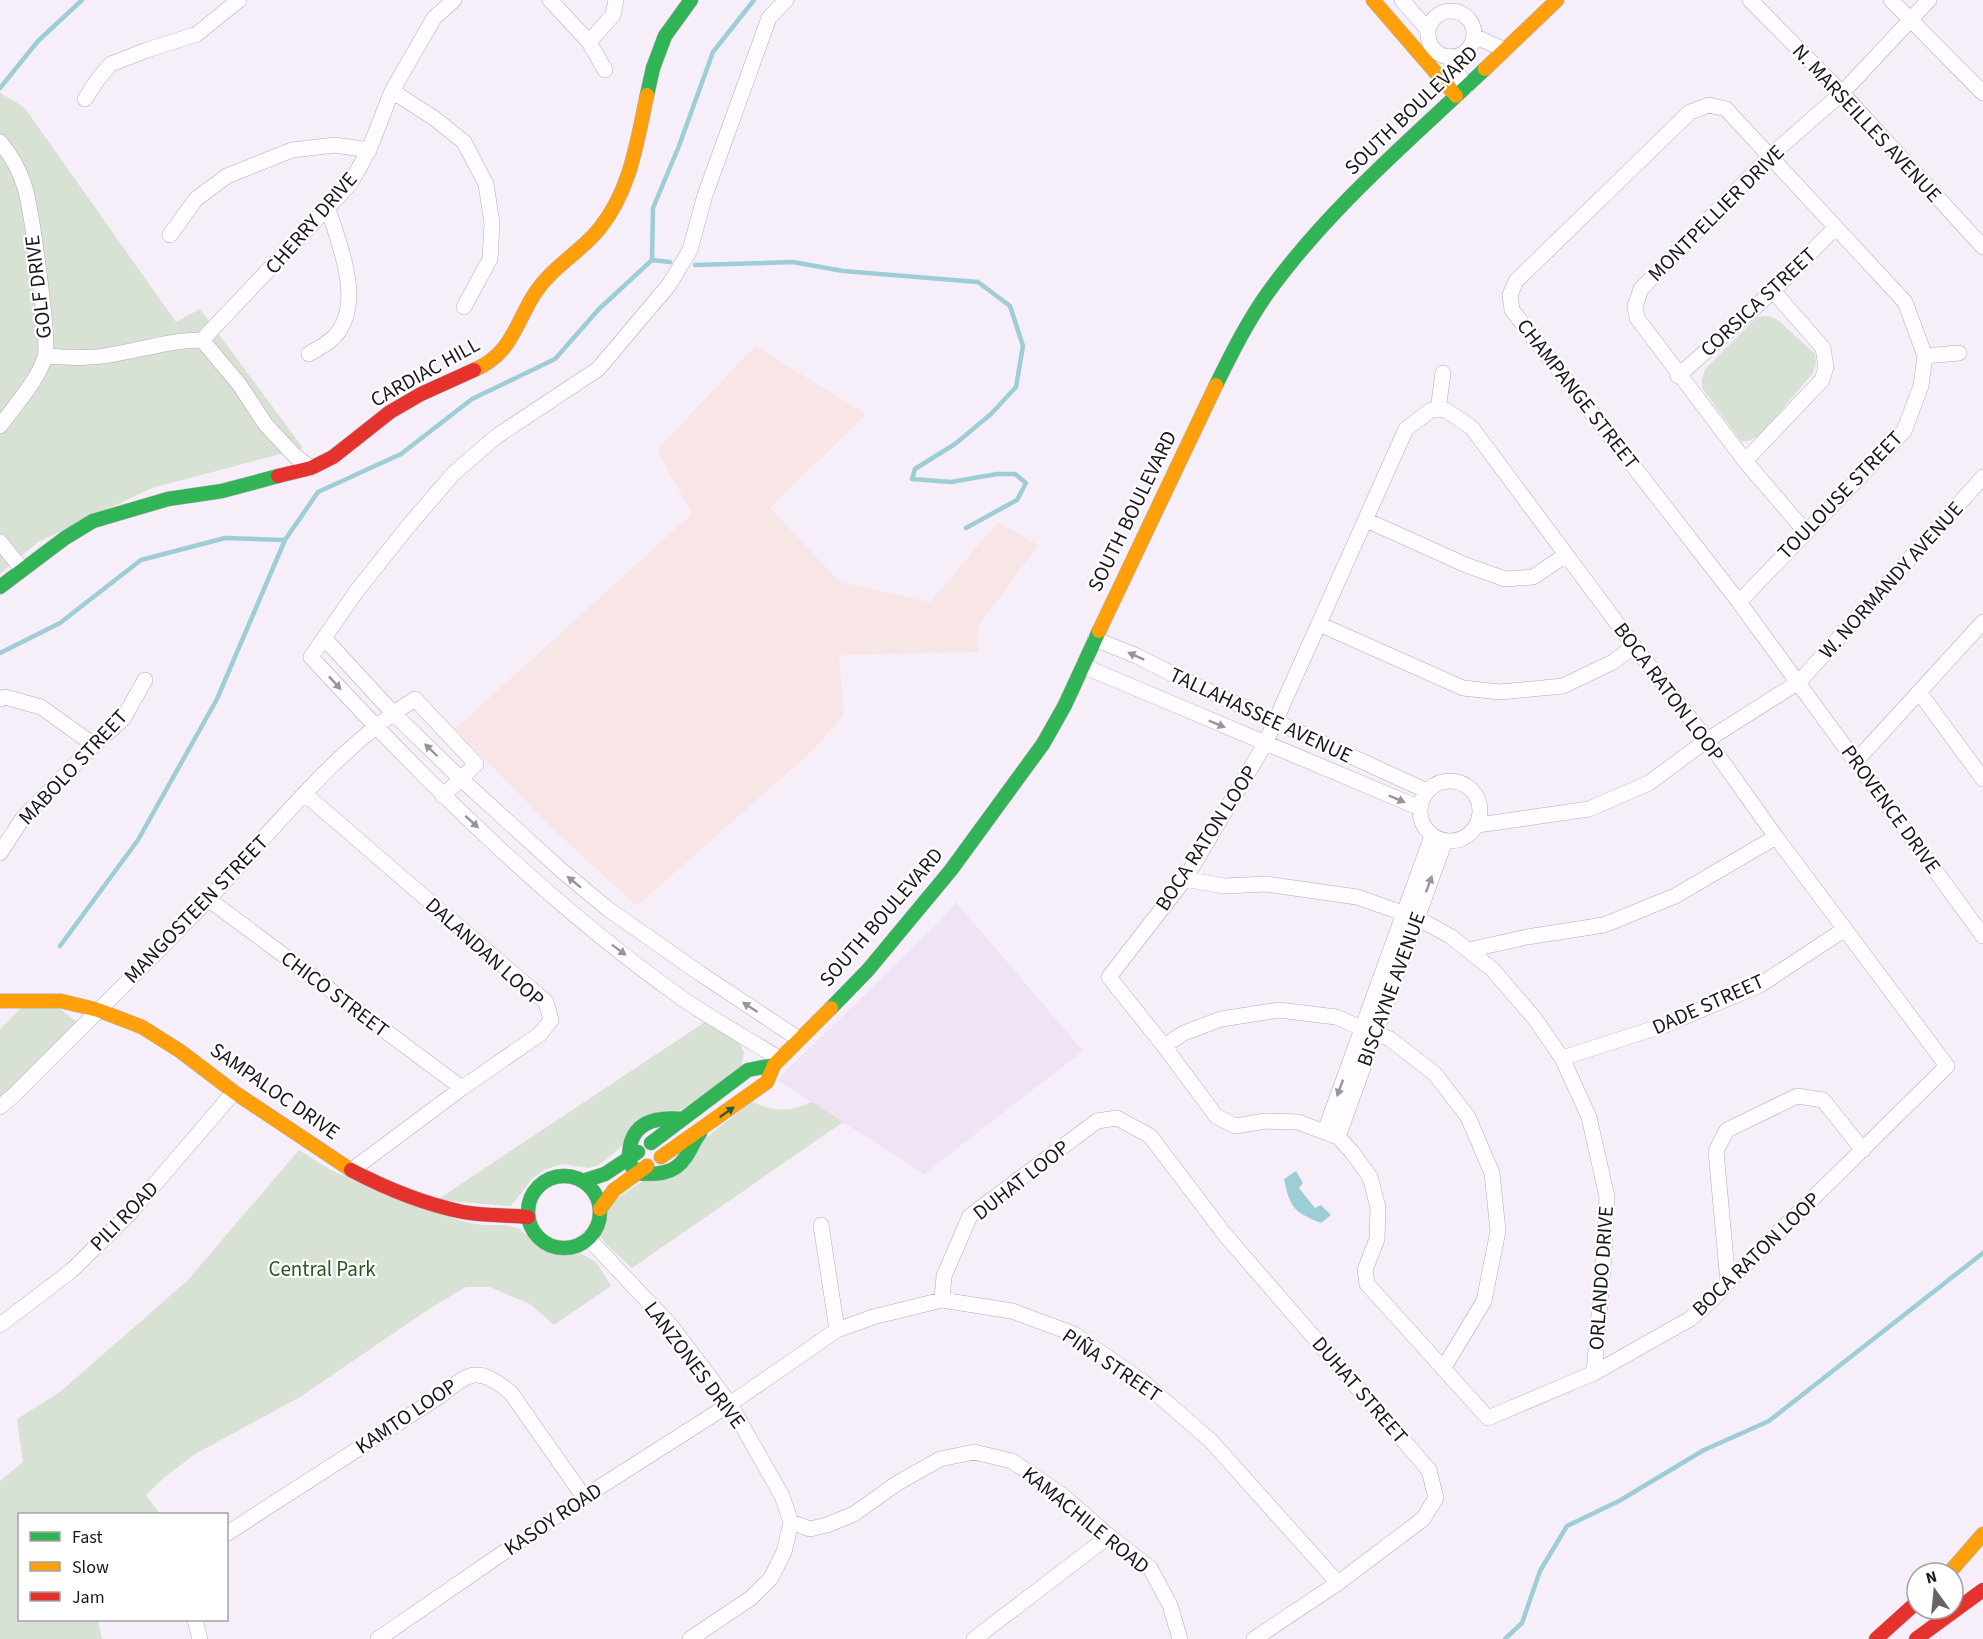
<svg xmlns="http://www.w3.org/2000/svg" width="1983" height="1639" font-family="'Source Sans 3',sans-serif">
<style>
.built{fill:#f0e3f6}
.education{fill:#f8e6e7}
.green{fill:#d7e1d4}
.water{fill:#9eced5}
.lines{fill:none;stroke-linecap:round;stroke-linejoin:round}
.stream{stroke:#9eced5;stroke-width:4.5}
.street-casing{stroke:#b3aeb6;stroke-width:16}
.fast-casing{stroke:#b3aeb6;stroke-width:15}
.slow-casing{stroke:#b3aeb6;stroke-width:15}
.jam-casing{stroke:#b3aeb6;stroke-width:15}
.street{stroke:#fefcfe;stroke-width:15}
.fast{stroke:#30b455;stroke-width:14}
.slow{stroke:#ff9f0a;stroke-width:14}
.jam{stroke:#e5322d;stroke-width:14}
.oneway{fill:#989599}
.oneway2{fill:#245e36}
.labels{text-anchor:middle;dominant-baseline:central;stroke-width:4.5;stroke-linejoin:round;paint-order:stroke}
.street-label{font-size:21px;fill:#1b171d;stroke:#fff}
.park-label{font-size:21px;fill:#2b571c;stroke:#fff}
</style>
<rect width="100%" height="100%" fill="#f6eef9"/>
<path class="built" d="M956,902L1083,1051L924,1174L777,1080L940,921Z"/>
<path class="education" d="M755,346L866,414L770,508L840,582L930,602L998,522L1038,545L978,627V652L839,655L844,715L813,750L637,906L553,829L455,729L692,514L657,450Z"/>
<path class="green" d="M0,93L24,107L176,322L200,309L303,448L152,488L38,542L0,574Z
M1769,316L1778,320L1815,354L1816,363L1813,373L1760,435L1748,441H1741L1702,388V379L1705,369L1757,317Z
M25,1004L58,1007L79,1024L0,1102V1029Z
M708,1020L738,1040L744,1052L741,1067L700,1098L622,1146L599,1165L588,1168L562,1164L544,1170L533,1178L511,1206L437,1200Z
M752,1101C773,1113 790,1112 812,1102L843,1122L632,1268L607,1245L601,1237L607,1205L697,1145Z
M299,1150L329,1169L351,1179L461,1221L482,1225H504L518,1228L538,1245L563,1253L578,1252L596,1262L611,1286L554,1325L530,1304L489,1287H466L429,1309L300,1397L195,1454L165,1477L146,1495L160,1514H20V1620H98L102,1639H0V1481L23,1462L17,1419L60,1392L187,1281Z"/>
<path class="water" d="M1296,1171L1303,1183L1299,1188L1315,1208L1321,1205L1331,1215L1321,1223C1294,1212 1290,1208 1284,1179Z"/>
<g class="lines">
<path class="stream" d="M0,88L38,41L82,0
M652,260L670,262
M695,265L793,262L843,271L978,282L1010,306L1023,346L1016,387L991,414L955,444L915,469L912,479L951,482L997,474H1015L1026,483L1017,500L966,528
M0,653L60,623L141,560L225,538L285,540
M60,946L138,840L217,699L285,540L318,492L401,454L472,399L555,359L599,309L652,260L653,208L679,146L713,52L754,0
M1505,1639L1522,1623L1540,1571L1567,1526L1619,1501L1704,1450L1769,1421L1983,1253"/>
<defs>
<path id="street" d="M550,0L589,42L605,70
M1402,0L1428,30
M1750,0L1842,93L1983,247
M1891,0L1983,93
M1428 34a23 23 0 1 1 46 0a23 23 0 1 1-46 0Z
M1474,36L1505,50
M589,42L613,15L616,0
M1448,56L1466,87
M392,91L434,118L464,142L486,184L492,223L490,259L464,307
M85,99L98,79L111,64L147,50L197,34L239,0
M0,142C11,155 19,169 24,185C31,204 50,342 45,357C37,382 15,405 0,426
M170,235L196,199L227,176L292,150L335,145L369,150
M202,340L350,184L369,150L392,91L434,18L454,0
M309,354C320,347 332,342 339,331C362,298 339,243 328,209
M46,356C67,357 89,359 110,355C141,350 171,340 202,340L239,384L266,425L295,456L311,468
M1925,356L1959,353
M1678,376L1773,291L1836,227
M1431,410H1446L1472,428L1634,646L1707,740L1776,837L1947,1066L1728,1282L1713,1299L1690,1319L1594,1373L1488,1418L1367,1284L1365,1270L1377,1239L1378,1207L1370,1177L1352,1152L1338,1137L1298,1122L1266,1121L1235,1126L1216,1116L1164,1046L1109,977L1185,879L1265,744L1406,429Z
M1438,410L1443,373
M1745,461L1822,380L1826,367L1823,348L1773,291
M1366,520L1466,565L1505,579L1533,577L1566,555
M1805,531L1745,461L1637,318L1635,306L1641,289L1771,155L1842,93L1929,0
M0,542L22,569
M1739,602L1904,431L1921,386L1925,356L1905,302L1726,109L1709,105L1690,112L1516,281L1510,295L1512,310L1739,602L1983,936
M1319,624L1463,688L1500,692L1563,686L1613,662L1634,646
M325,639L393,713L460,778L561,870L608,909L701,974L799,1039
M1095,639L1137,656L1176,676L1427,791
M1083,666L1420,808
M1919,692L1983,779
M0,699L5,697L41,707L94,745
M1856,761L1983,622
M1420 811a30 30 0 1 1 60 0a30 30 0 1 1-60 0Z
M306,795L546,1002L551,1020L540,1034L462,1088L352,1170
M1478,825L1589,809L1649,783L1707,740L1799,682L1983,477
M0,853L23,818L94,745L123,719L145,680
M1185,879L1224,886L1266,884L1357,897L1417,918L1450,936L1492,969L1535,1019L1562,1058L1589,1117L1607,1197L1603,1267L1594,1373
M208,899L462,1088
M1468,950L1527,937L1604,925L1675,896L1776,837
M1164,1046L1184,1033L1221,1019L1279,1010L1336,1017L1362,1028L1390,1039L1435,1074L1468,1117L1492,1173L1498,1231L1484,1301L1443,1369
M1562,1058L1665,1025L1760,985L1845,929
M780,1059C748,1039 714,1020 683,999C545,901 425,781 311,657L356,592L410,524L454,473L497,436L598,369L669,285L690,250L705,195L769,18L786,0
M0,1107L14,1095C81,1027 150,961 216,891C277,825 338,747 415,699L476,764L443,796
M1325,1131L1432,836
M1338,1137L1445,841
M821,1225L837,1330
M588,1238L672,1327L730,1404L782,1496L791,1522L784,1552L771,1578L751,1598L690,1639
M1728,1282L1716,1151L1727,1130L1797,1096L1823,1100L1863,1150
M942,1300L944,1276L970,1216L1097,1121L1117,1118L1150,1136L1226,1236L1429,1470L1436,1498L1423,1519L1338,1583L1254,1639
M0,1325L71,1271L130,1213L234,1092
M791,1522L810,1529L827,1525L854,1514L896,1484L940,1459L974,1452L1012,1461L1062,1495L1109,1536L1150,1568L1170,1605L1180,1639
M226,1534L440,1396C471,1371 478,1366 511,1393L584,1497
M195,1620L200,1639
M378,1639L584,1497L730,1404L837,1330L873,1317L942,1300L1012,1311L1074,1334L1142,1381L1211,1441L1338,1583
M974,1639L1109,1536"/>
<path id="fast" d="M647,95L653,68L665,36L691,0
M1216,385C1231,355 1247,322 1267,294C1328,209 1410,140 1485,69
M0,587L65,538L93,521L168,499L222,491L278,476
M831,1008L868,970L951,870L1043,744L1065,705L1099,631
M683,1119C663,1117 638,1119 631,1142C630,1147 628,1155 629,1160C630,1165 634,1169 636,1173C654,1175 674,1175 685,1158C691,1150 693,1142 700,1133
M651,1143L748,1070L774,1065
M528 1212a36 36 0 1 1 72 0a36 36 0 1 1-72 0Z
M583,1181L605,1174L638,1152"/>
<path id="slow" d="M1373,0L1456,96
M1485,69L1557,0
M474,370C512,354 515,324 535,293C553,266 581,252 600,228C631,189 637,141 647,95
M1099,631L1216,385
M0,1001H61L98,1010L142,1027L180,1051L234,1092L351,1170
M661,1157L767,1082L774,1065L831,1008
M600,1209L614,1190L647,1166
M1949,1573L1983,1534"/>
<path id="jam" d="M278,476L311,468L333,457L390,412L421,394L474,370
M351,1170C387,1189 424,1204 463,1212C484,1216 507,1215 528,1217
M1876,1639L1917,1602
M1916,1639L1983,1590"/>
</defs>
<use href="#street" class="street-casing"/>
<use href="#fast" class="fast-casing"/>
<use href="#slow" class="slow-casing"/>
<use href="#jam" class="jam-casing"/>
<use href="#street" class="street"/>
<use href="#fast" class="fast"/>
<use href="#slow" class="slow"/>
<use href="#jam" class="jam"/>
</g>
<defs><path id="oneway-solid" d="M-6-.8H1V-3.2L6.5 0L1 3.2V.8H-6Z" transform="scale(1.5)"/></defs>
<g class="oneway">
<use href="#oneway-solid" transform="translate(1136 656) rotate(-156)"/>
<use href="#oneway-solid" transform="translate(335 683) rotate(47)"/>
<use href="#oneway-solid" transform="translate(1217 724) rotate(23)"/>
<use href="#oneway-solid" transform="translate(431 750) rotate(-136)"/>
<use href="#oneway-solid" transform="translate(1397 799) rotate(23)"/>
<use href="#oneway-solid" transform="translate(472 822) rotate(42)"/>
<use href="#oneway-solid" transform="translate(574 882) rotate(-141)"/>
<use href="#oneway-solid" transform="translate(1429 884) rotate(-70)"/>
<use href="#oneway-solid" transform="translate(619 950) rotate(37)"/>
<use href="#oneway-solid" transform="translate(750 1007) rotate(-147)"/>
<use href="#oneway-solid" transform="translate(1340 1088) rotate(110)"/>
</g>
<use class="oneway2" href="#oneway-solid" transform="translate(727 1112) rotate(-35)"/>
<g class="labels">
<g class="street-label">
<text transform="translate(1411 110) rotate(-44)">SOUTH BOULEVARD</text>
<text transform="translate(1867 123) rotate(47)">N. MARSEILLES AVENUE</text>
<text transform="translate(1716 213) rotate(-45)">MONTPELLIER DRIVE</text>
<text transform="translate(311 223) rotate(-49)">CHERRY DRIVE</text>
<text transform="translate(38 287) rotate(-97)">GOLF DRIVE</text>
<text transform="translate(1758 302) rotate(-43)">CORSICA STREET</text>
<text transform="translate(425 372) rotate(-29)">CARDIAC HILL</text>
<text transform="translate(1578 394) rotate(52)">CHAMPANGE STREET</text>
<text transform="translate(1840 495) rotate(-46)">TOULOUSE STREET</text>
<text transform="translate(1132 511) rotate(-64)">SOUTH BOULEVARD</text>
<text transform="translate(1891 580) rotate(-48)">W. NORMANDY AVENUE</text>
<text transform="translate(1669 692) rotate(53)">BOCA RATON LOOP</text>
<text transform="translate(1261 715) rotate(25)">TALLAHASSEE AVENUE</text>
<text transform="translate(73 767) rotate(-47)">MABOLO STREET</text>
<text transform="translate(1891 809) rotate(54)">PROVENCE DRIVE</text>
<text transform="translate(1206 838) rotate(-57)">BOCA RATON LOOP</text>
<text transform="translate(196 909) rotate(-46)">MANGOSTEEN STREET</text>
<text transform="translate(881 917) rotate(-49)">SOUTH BOULEVARD</text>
<text transform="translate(485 952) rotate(42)">DALANDAN LOOP</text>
<text transform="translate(1391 989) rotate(-70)">BISCAYNE AVENUE</text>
<text transform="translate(335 994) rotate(37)">CHICO STREET</text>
<text transform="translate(1708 1004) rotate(-24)">DADE STREET</text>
<text transform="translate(275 1091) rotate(35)">SAMPALOC DRIVE</text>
<text transform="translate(1021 1180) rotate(-38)">DUHAT LOOP</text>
<text transform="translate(124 1216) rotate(-46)">PILI ROAD</text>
<text transform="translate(1756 1254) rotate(-44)">BOCA RATON LOOP</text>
<text transform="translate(1601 1278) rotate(-86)">ORLANDO DRIVE</text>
<text transform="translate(695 1365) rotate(53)">LANZONES DRIVE</text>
<text transform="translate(1112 1365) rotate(34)">PIÑA STREET</text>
<text transform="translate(1360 1390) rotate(49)">DUHAT STREET</text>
<text transform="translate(406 1416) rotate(-34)">KAMTO LOOP</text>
<text transform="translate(553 1519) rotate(-34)">KASOY ROAD</text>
<text transform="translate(1086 1520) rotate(39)">KAMACHILE ROAD</text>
</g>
<g class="park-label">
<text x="322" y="1269">Central Park</text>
</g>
</g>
<rect x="18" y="1513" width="210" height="108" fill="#ffffff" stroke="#a4a2a5" stroke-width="1.5"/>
<rect x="30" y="1532" width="30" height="9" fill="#30b455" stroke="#a4a2a5" stroke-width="1.5"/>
<text x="72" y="1543" font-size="18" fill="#1b171d">Fast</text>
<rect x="30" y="1562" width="30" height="9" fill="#ff9f0a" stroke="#a4a2a5" stroke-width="1.5"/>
<text x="72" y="1573" font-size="18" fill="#1b171d">Slow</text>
<rect x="30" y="1592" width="30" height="9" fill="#e5322d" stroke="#a4a2a5" stroke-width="1.5"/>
<text x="72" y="1603" font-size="18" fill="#1b171d">Jam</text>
<g transform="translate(1935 1591) rotate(345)"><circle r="28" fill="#ffffff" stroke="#a4a2a5" stroke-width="1.5"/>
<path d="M0-4.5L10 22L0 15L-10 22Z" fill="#68626a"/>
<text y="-9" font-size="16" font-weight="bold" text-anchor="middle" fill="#1b171d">N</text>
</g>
</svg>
